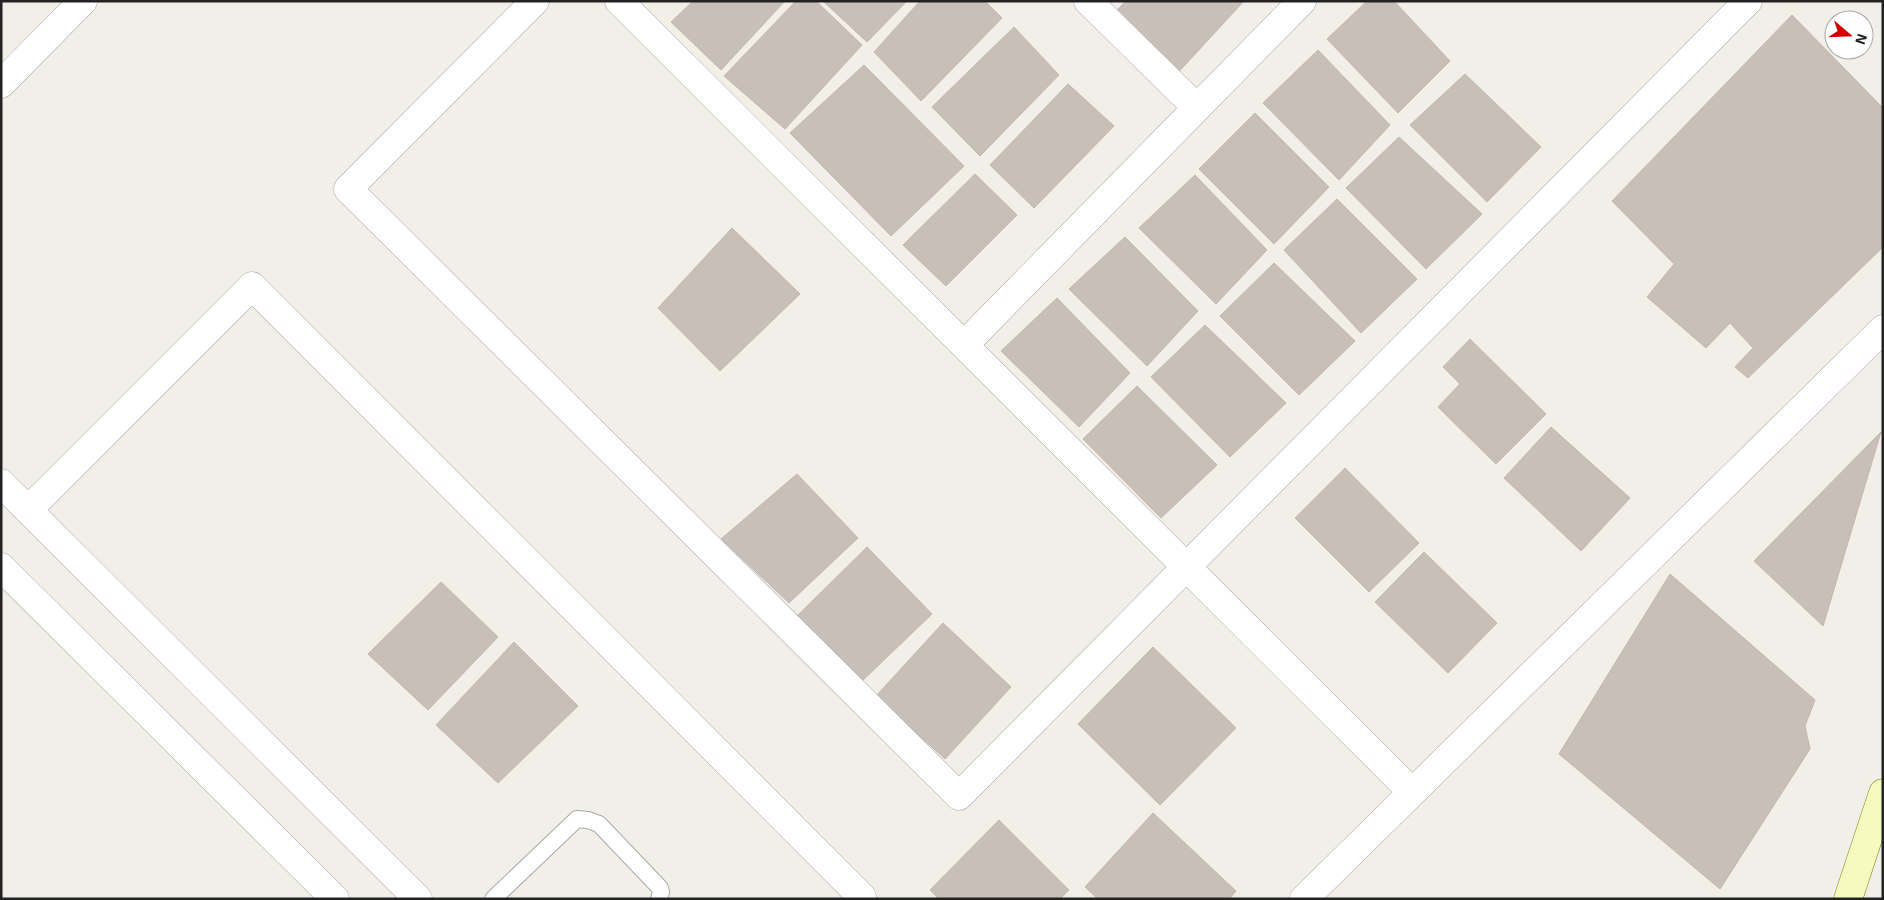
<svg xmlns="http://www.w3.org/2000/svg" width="1884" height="900" font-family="'Exo 2',sans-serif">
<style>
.building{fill:#c7bfb8;stroke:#c4b6ab}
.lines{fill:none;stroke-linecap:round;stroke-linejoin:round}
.service-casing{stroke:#a9a9a9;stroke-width:18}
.minor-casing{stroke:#a9a9a9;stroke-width:29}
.secondary-casing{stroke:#707d05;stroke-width:29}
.service{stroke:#fff;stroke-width:16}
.minor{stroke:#fff;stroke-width:28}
.secondary{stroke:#f7fabf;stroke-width:28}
</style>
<rect width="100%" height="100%" fill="#f2efe9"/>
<path class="building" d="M693,1H785L721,70L671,22Z
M796,1H816L862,45L785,129L724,76Z
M823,1H907L867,42Z
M920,1H985L1002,18L921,101L874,52Z
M1126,1H1244L1174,77L1113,14Z
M1367,1H1394L1450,61L1398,113L1327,39Z
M1792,15L1883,108V247L1748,378L1735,367L1753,348L1730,323L1706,348L1647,297L1674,264L1612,201Z
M1014,27L1059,75L980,156L932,107Z
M1318,50L1390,125L1339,180L1263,103Z
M864,65L964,166L891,236L790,133Z
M1465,74L1541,147L1487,202L1410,125Z
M1068,84L1114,126L1034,208L990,165Z
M1255,113L1329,187L1274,244L1199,169Z
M1399,137L1482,214L1426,269L1346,188Z
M975,174L1017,215L946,286L903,245Z
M1195,175L1267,250L1216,304L1139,228Z
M1337,199L1417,279L1361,333L1284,250Z
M732,228L800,294L720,371L658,308Z
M1125,237L1198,311L1147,366L1069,289Z
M1274,263L1355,341L1299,395L1220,316Z
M1057,298L1130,373L1079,427L1001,351Z
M1205,325L1286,403L1230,457L1151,377Z
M1470,339L1546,414L1496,464L1438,407L1460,384L1443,367Z
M1137,386L1217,465L1161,518L1083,439Z
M1551,427L1630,498L1581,551L1504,478Z
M1881,432L1823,626L1754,561Z
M1345,468L1419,543L1369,592L1295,518Z
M797,474L858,538L789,603L721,539Z
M867,547L932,614L861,682L797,616Z
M1424,552L1497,623L1448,673L1375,602Z
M1670,574L1815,700L1805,726L1810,749L1720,889L1559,754Z
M441,582L498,637L428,710L368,654Z
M943,623L1011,687L945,759L876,696Z
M514,642L578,706L498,783L436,725Z
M1153,647L1236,728L1160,805L1078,724Z
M1153,813L1236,891L1229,899H1098L1085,887Z
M999,820L1069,890L1060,899H939L930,890Z"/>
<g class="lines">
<defs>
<path id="service" d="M493,899L577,819L588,820L599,824L660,888L661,892L659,899"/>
<path id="minor" d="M535,1L348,189L959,796L1748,1
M619,1L1412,792
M1088,1L1197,108
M1,84L83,1
M964,345L1302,1
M1,483L418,899
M28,510L252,286L862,897L861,899
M1,567L335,899
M1304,899L1883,329"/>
<path id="secondary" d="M1848,899L1883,793"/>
</defs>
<use href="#service" class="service-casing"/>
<use href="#minor" class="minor-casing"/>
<use href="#secondary" class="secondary-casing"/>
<use href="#service" class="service"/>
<use href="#minor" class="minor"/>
<use href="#secondary" class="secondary"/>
</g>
<rect width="1884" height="900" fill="none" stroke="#222222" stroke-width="5"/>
<g transform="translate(1849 35) rotate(109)"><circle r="24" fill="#ffffff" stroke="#a7a7a7"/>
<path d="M0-4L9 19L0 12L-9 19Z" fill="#d40000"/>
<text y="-8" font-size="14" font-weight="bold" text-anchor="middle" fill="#222222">N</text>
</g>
</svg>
